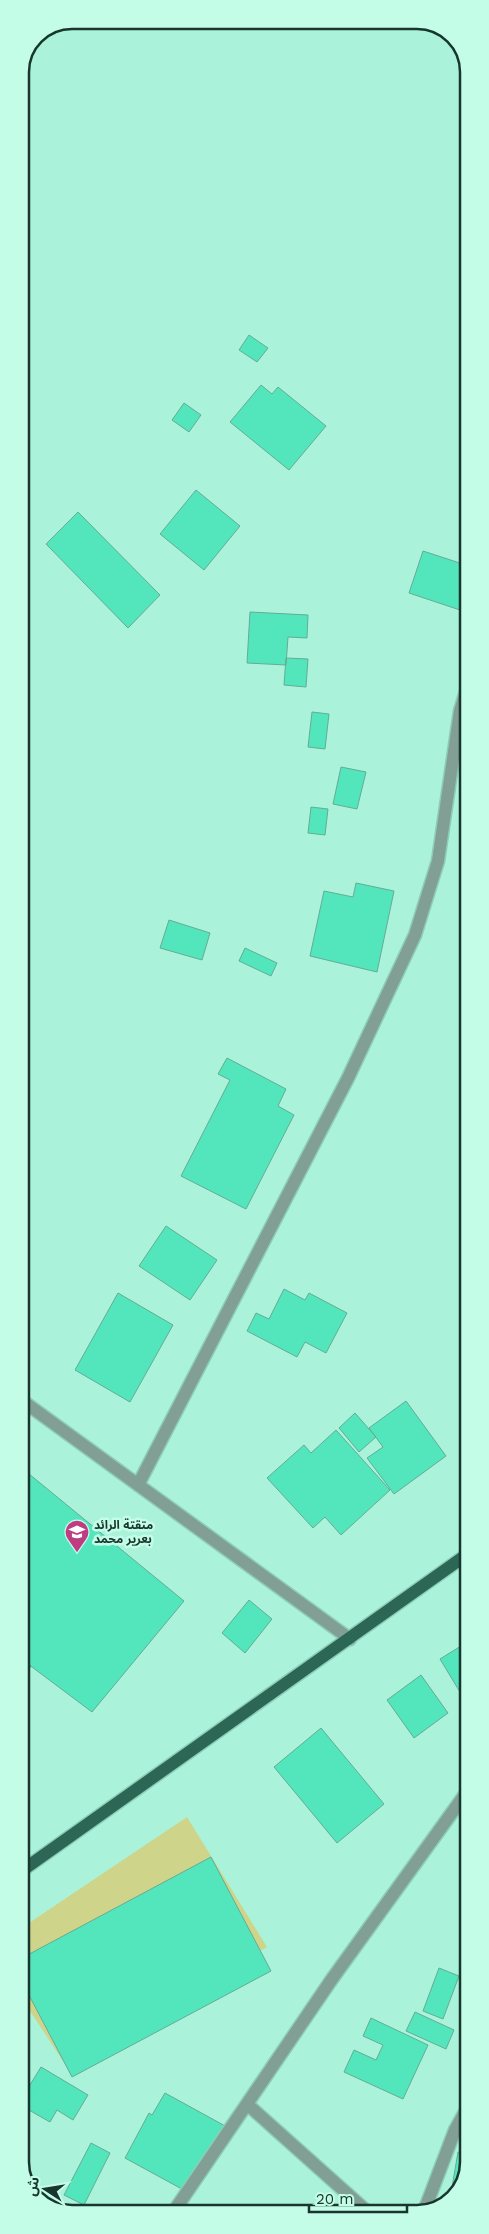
<svg xmlns="http://www.w3.org/2000/svg" width="489" height="2234" font-family="'Work Sans','Noto Sans Arabic',sans-serif">
<style>
.pitch{fill:#cfd48b}
.building{fill:#53e5bc;stroke:#64ac95}
.lines{fill:none;stroke-linecap:round;stroke-linejoin:round}
.minor-casing{stroke:#8dcdb7;stroke-width:15}
.major-casing{stroke:#8dcdb7;stroke-width:15}
.minor{stroke:#819f94;stroke-width:12}
.major{stroke:#2c6755;stroke-width:12}
.labels{text-anchor:middle;dominant-baseline:central;stroke-width:5;stroke-linejoin:round;paint-order:stroke}
.poi-label{font-size:12px;font-weight:bold;fill:#18362d;stroke:#c3fde8;text-anchor:start}
.rim{fill:none;stroke:#18362d;stroke-width:2.5}
</style>
<rect width="100%" height="100%" fill="#aaf3da"/>
<path class="pitch" d="M187,1817L267,1947L65,2064L20,1996V1929Z"/>
<path class="building" d="M249,335L268,348L257,362L239,350Z
M261,385L272,394L278,387L326,426L289,470L230,422Z
M184,403L201,415L189,432L172,420Z
M196,490L240,526L204,570L160,534Z
M78,512L160,595L128,628L46,544Z
M423,551L469,566V613L409,593Z
M250,612L308,615L307,638L288,637L286,665L247,663Z
M286,658L308,659L306,687L284,685Z
M312,712L329,714L325,749L308,747Z
M341,767L366,772L357,809L333,804Z
M311,807L328,809L325,835L308,833Z
M356,883L394,891L377,972L310,956L324,891L353,897Z
M169,920L210,933L202,960L160,948Z
M245,948L277,963L271,976L239,961Z
M227,1058L286,1089L278,1106L294,1115L246,1209L181,1176L230,1080L218,1074Z
M166,1226L217,1260L190,1300L139,1266Z
M284,1289L305,1300L309,1293L347,1313L326,1353L305,1342L297,1357L247,1331L256,1313L269,1319Z
M118,1293L173,1325L130,1402L75,1370Z
M406,1401L446,1456L394,1494L367,1458L383,1447L369,1428Z
M355,1413L376,1437L359,1452L339,1428Z
M336,1430L390,1490L341,1535L325,1517L313,1528L267,1478L304,1445L311,1453Z
M23,1469L184,1601L92,1712L20,1658V1473Z
M249,1600L272,1619L245,1653L222,1633Z
M469,1641V1707L440,1659Z
M20,1660L31,1666L20,1685Z
M421,1675L448,1713L414,1738L387,1700Z
M321,1728L384,1804L337,1843L274,1767Z
M211,1857L271,1971L72,2077L20,1978V1959Z
M439,1968L459,1976L443,2019L423,2011Z
M415,2012L454,2030L446,2049L406,2031Z
M371,2018L428,2045L403,2099L344,2072L354,2050L376,2060L383,2045L363,2036Z
M41,2067L88,2095L73,2120L57,2110L50,2122L20,2105V2101Z
M165,2093L227,2127L191,2194L125,2158L149,2113L152,2115Z
M91,2143L110,2153L84,2205L64,2195Z
M458,2152L469,2154V2162L456,2196L450,2199Z"/>
<g class="lines">
<defs>
<path id="minor" d="M20,1399L350,1639
M138,1485L348,1078L415,935L438,861L460,711L469,682
M247,2104L370,2214
M172,2214L332,1979L469,1789
M423,2214L455,2130L469,2105"/>
<path id="major" d="M20,1872L469,1553"/>
</defs>
<use href="#minor" class="minor-casing"/>
<use href="#major" class="major-casing"/>
<use href="#minor" class="minor"/>
<use href="#major" class="major"/>
</g>
<defs>
<symbol id="school-pin" viewBox="-11 -11 22 30"><path d="M0 17L-7.5 6A9.5 9.5 0 1 1 7.5 6Z" fill="#bf3c83" stroke="#c3fde8"/><path d="M0-5L7-2L0 1L-7-2ZM-4 1L0 2.5L4 1V4Q0 6-4 4Z" fill="#fff"/></symbol>
</defs>
<g fill-rule="evenodd">
<use href="#school-pin" x="63" y="1518" width="28" height="38"/>
</g>
<g class="labels">
<g class="poi-label">
<text x="94" y="1525">متقتة الرائد<tspan x="94" dy="14">بعرير محمد</tspan></text>
</g>
</g>
<path d="M0 0H489V2234H0ZM72 29H417A43 43 0 0 1 460 72V2162A43 43 0 0 1 417 2205H72A43 43 0 0 1 29 2162V72A43 43 0 0 1 72 29Z" fill="#c3fde8" fill-rule="evenodd"/>
<path class="rim" d="M72 29H417A43 43 0 0 1 460 72V2162A43 43 0 0 1 417 2205H72A43 43 0 0 1 29 2162V72A43 43 0 0 1 72 29Z"/>
<g transform="translate(45 2189) rotate(282)" stroke="#c3fde8" stroke-width="4" paint-order="stroke">
<path d="M0-4L9 19L0 12L-9 19Z" fill="#18362d"/>
<text y="-8" font-size="14" font-weight="bold" text-anchor="middle" fill="#18362d">ش</text>
</g>
<path d="M309 2204v8h98v-8" fill="none" stroke="#18362d" stroke-width="2.5"/>
<text x="316" y="2204" font-size="15" fill="#18362d" stroke="#c3fde8" stroke-width="4" paint-order="stroke">20 m</text>
</svg>
